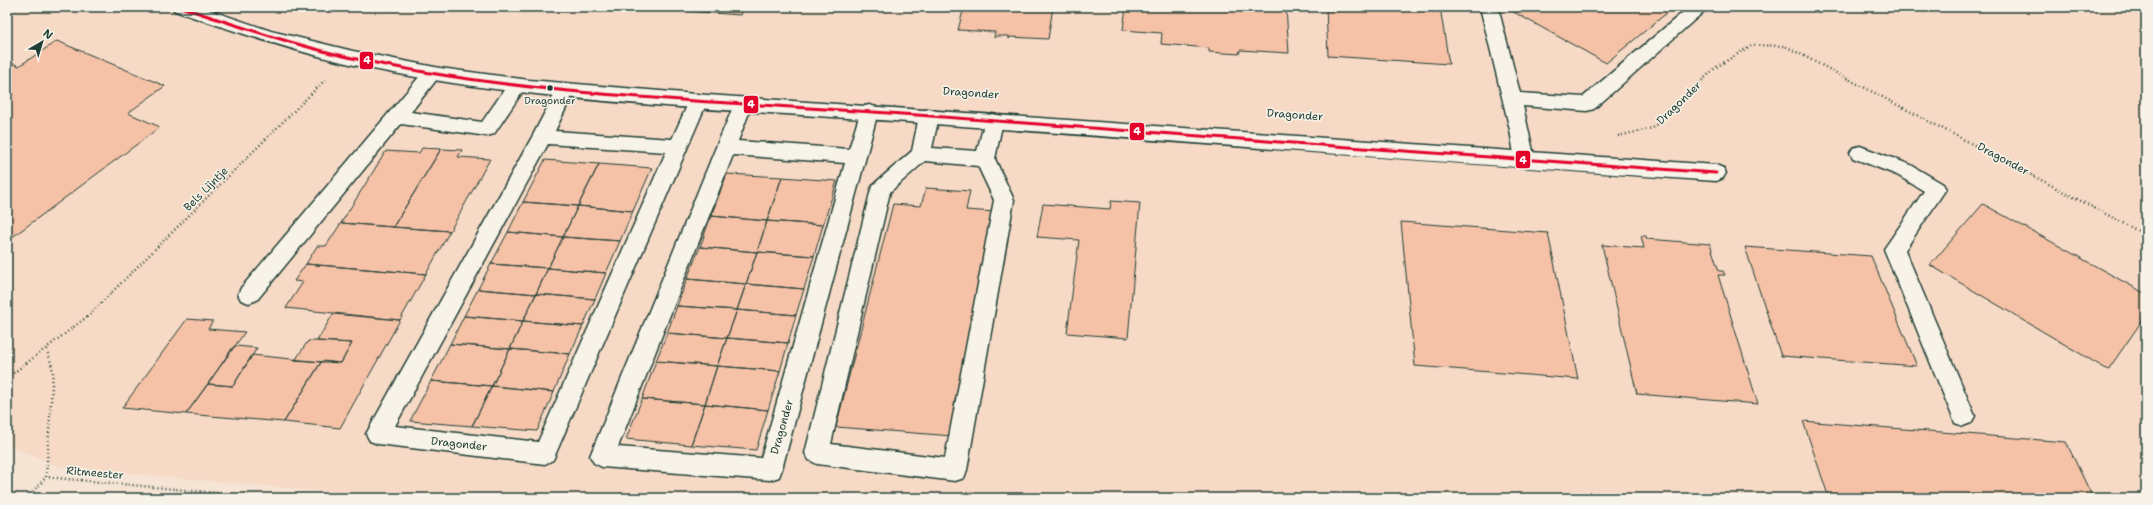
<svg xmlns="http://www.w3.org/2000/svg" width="2153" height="505" font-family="'Shantell Sans',sans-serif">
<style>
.built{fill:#f6dac6}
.building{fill:#f5c2a7;stroke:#1f3d34}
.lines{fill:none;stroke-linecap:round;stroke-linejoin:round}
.service-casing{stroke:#1f3d34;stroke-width:3}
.minor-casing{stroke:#1f3d34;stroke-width:3}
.path{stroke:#1f3d34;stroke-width:2.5;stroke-dasharray:1 3;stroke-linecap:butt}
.service{fill:#f7f3e8;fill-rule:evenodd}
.minor{fill:#f7f3e8;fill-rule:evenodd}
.bus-1-casing{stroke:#f7f3e8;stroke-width:6}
.bus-1{stroke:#e4002b;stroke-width:3}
.bus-dot{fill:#1f3d34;stroke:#f7f3e8;stroke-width:1.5}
.labels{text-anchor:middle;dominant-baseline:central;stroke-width:3;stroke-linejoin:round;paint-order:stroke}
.bus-label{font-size:10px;fill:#1f3d34;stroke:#f7f3e8}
.street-label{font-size:11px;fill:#1f3d34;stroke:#f7f3e8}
.line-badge{stroke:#f7f3e8;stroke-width:1.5}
.badge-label{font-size:11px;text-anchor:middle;font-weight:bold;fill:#fff}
</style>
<rect width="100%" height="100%" fill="#f6e4d4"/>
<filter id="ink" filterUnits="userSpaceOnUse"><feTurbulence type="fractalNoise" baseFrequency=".025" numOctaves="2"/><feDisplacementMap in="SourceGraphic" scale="8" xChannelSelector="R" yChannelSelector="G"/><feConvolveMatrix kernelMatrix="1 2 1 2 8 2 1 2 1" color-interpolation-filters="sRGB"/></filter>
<g filter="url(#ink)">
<path class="built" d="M7,7H2146V498H393L60,467L7,445Z"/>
<path class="building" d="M631,7H743L740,15Z
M964,7H1053L1048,39L1010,37L1009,39V36H997L994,38L995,32L958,30Z
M1126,7H1286L1289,53L1240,50L1239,54L1209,52V48L1161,44L1162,33L1123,30Z
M1326,7H1440L1449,64L1328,56Z
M1514,7H1674L1606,63L1510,10Z
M57,41L165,86L128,113L160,127L7,241V61L19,66Z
M422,148L441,149L393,227L341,223L386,151L419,153Z
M441,149L462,150L458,157L490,159L450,231L393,227Z
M545,160L599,164L578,206L523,202Z
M599,164L652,168L633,211L578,206Z
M727,174L782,177L767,221L711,216Z
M782,177L837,181L823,225L767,221Z
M926,188L970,191L966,210L994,212L953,436L836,427L893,204L921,206Z
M1111,201L1140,203L1128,338L1067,333L1079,240L1037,237L1043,204L1110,209Z
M523,202L578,206L563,237L508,232Z
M1983,204L2146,294V315L2108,370L1930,265Z
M578,206L633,211L620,241L563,237Z
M711,216L767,221L757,252L700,247Z
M767,221L823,225L814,256L757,252Z
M1401,222L1548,233L1578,379L1415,366Z
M341,223L393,227L450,231L426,274L306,264L317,246H326Z
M508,232L563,237L548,268L491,264Z
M1641,236H1646L1647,239L1710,244L1719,271H1723L1725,275H1718L1758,404L1637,394L1602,245L1644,248Z
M563,237L620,241L606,273L548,268Z
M700,247L757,252L746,284L687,279Z
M1745,247L1871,256L1917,366L1781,356Z
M757,252L814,256L804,289L746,284Z
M306,264L426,274L400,320L286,308L303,282L294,281Z
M491,264L548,268L536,294L478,289Z
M548,268L606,273L595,299L536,294Z
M687,279L746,284L737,310L677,306Z
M746,284L804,289L796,315L737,310Z
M478,289L536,294L523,321L464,316Z
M536,294L595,299L583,326L523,321Z
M677,306L737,310L727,338L667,333Z
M737,310L796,315L788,343L727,338Z
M333,314L400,320L340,428L284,422L322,361L341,363L352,343L317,341Z
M464,316L523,321L510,349L450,344Z
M187,319L213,321L208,329L245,332L186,414L122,408Z
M523,321L583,326L570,354L510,349Z
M667,333L727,338L717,366L656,361Z
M727,338L788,343L780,371L717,366Z
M308,341H317L352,343L341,363L293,360L296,359Z
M450,344L510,349L492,386L431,381Z
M236,346L257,348L233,386L208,384L233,347Z
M510,349L570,354L554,392L492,386Z
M252,355L321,362L284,422L186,414L208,384L233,386Z
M656,361L717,366L705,404L642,399Z
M717,366L780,371L768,410L705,404Z
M431,381L492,386L472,426L410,421Z
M492,386L554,392L537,431L472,426Z
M642,399L705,404L691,445L626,439Z
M705,404L768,410L756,450L691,445Z
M1803,421L2066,442L2093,498H1829Z"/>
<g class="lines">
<defs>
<path id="service" d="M1480,7H1498L1520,93L1583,97L1689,7H1709L1594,109L1587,111L1523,106L1535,160L1532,165L1525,167L1518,165L1515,160L1510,130Z
M432,68L439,70L441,74L411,112L482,122L511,80L518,79L525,80L527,85L494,134L487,136L401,124L257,300L249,303L241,300L238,294L241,288L425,70Z
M565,85L572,86L574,91L555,131L672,139L691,97L698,95L705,97L707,102L553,460L545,464L378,444L370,441L366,434L370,427L532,137L556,91L558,86ZM548,144L666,152L538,442L395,426Z
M743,98L750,100L752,105L738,141L849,149L862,107L869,105L876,107L878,112L782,469L779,477L770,480L602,467L594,463L590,456L716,147L734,105L736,100ZM733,155L845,163L761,458L618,447Z
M929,109L936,111L939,116L932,148L977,151L986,116L993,114L1000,116L1003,121L995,159L1014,200L967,470L964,478L955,481L817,464L809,460L805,453L871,189L874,184L912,151L919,116L922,111ZM925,161L978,166L994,200L945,458L831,444L890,192Z
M1860,146L1911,165L1943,184L1946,189L1905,250L1975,416L1971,423L1963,426L1955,423L1884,249L1924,191L1897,175L1853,158L1850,153L1853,148Z"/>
<path id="minor" d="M172,7H200L271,31L353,51L440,68L529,80L708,95L1716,165L1723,168L1726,173L1723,178L1716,181C1451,163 1186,142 921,123C732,109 540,105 354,65C293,51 234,31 175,11Z"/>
</defs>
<use href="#service" class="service-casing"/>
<use href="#minor" class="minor-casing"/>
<path class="path" d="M1618,136L1653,128L1715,68L1752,45L1785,46L2146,235
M47,349L53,371L46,477L271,498
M7,378L88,316L325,80
M28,498L46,477"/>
<use href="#service" class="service"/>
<use href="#minor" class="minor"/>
<defs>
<path id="bus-1" d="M181,7C238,26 294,45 352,58C537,99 729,101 917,115C1183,135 1450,155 1716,173"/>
</defs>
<use href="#bus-1" class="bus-1-casing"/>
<use href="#bus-1" class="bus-1"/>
</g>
</g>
<circle class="bus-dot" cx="550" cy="88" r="3.5"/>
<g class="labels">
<g class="bus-label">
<text x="550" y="100">Dragonder</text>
</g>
<g class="street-label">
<text transform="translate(971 93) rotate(4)">Dragonder</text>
<text transform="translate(1679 103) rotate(-44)">Dragonder</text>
<text transform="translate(1295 115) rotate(4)">Dragonder</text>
<text transform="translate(2003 159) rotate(28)">Dragonder</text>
<text transform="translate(206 189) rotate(-45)">Bels Lijntje</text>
<text transform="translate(782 427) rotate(-74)">Dragonder</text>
<text transform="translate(459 444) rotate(6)">Dragonder</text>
<text transform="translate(95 473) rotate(5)">Ritmeester</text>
</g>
</g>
<g class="line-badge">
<rect x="359" y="51" width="15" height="19" rx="4" fill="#e4002b"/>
<rect x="743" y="95" width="16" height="19" rx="4" fill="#e4002b"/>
<rect x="1129" y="122" width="16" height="19" rx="4" fill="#e4002b"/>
<rect x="1515" y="150" width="16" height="19" rx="4" fill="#e4002b"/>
</g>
<g class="badge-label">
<text x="367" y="64">4</text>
<text x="751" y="108">4</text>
<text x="1137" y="135">4</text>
<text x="1523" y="164">4</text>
</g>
<rect width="2153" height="505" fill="none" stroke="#f7f3e8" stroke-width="24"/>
<rect x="12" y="12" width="2129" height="481" fill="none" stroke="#1f3d34" stroke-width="1.5" filter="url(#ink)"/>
<g transform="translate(42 42) rotate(38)" stroke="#f7f3e8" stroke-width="3" paint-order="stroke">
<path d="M0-3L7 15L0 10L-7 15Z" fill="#1f3d34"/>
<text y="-6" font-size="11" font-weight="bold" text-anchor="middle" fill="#1f3d34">N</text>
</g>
</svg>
